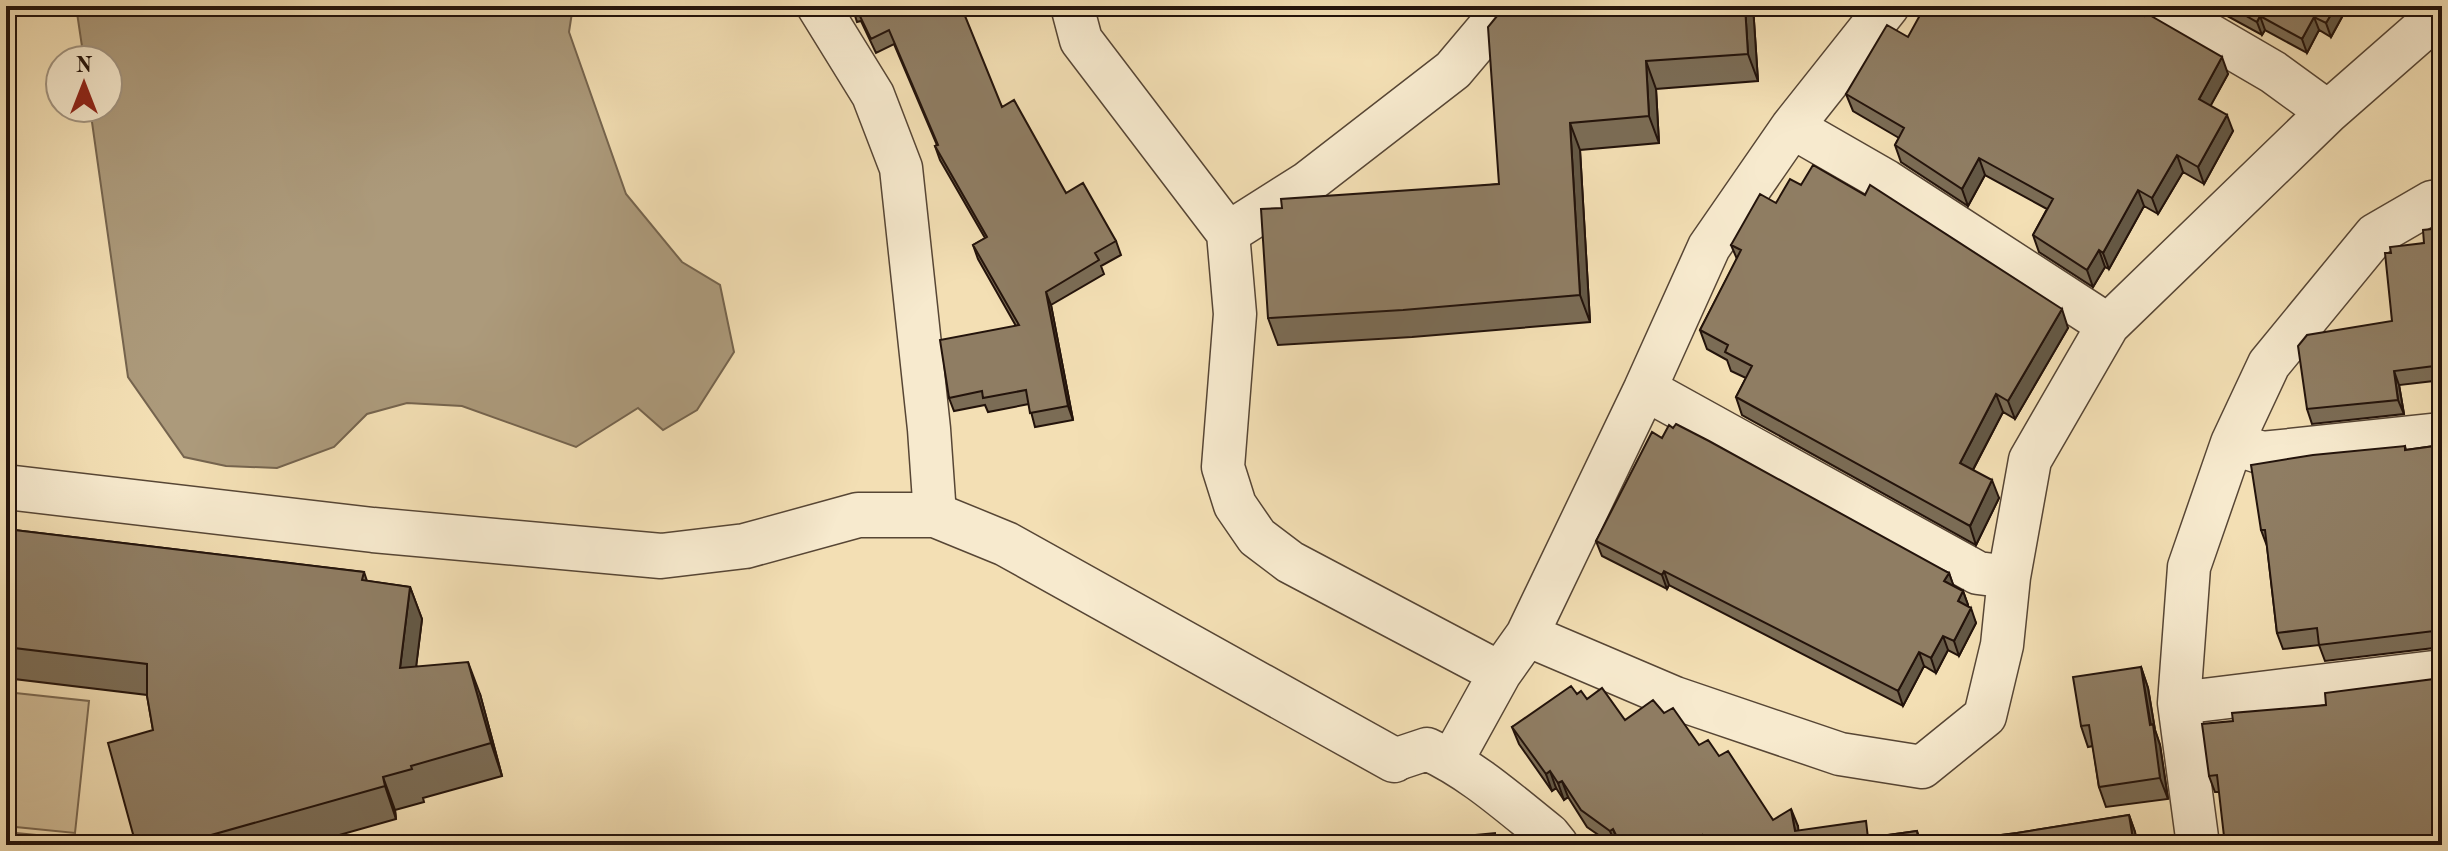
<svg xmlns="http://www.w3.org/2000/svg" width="2448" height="851" font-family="'Old Standard TT',serif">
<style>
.green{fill:#d0bc97;stroke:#7a6851;stroke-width:2}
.water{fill:#ac9a7b;stroke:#75644e;stroke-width:2}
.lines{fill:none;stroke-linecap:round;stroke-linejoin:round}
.minor-casing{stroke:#574635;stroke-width:45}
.tertiary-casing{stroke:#574635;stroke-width:47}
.minor{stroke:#f7eace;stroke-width:42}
.tertiary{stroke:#f7eace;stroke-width:44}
.wall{fill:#7b6c55;stroke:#23130b;stroke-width:2}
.shaded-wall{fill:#645845;stroke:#23130b;stroke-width:2}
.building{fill:#8f7d63;stroke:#23130b;stroke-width:2}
</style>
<rect width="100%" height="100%" fill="#f3dfb4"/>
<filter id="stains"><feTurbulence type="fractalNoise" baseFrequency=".0025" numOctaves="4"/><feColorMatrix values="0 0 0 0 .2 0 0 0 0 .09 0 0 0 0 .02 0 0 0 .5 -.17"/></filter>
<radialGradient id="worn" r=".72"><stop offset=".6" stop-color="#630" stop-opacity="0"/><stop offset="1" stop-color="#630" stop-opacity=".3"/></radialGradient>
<path class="green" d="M6,692L89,701L75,833L6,826Z
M6,832L107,842L108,845H6Z"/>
<path class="water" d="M76,6H573L569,32L626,194L682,262L720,285L734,352L697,410L663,430L638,408L576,447L462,406L407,403L367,414L334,447L277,468L226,466L184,457L128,377L90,108H108V60H84Z"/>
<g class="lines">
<defs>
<path id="minor" d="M818,6L873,95L901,168L929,429L935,515
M1072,6L1081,40L1228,233L1235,314L1223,467L1235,505L1257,537L1290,562L1500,673
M2160,6L2273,72L2328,112
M1792,127L1886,181L2108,325
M2442,201L2432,202L2375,235L2269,364L2232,443L2262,453L2442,434
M1228,233L1307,183L1453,70L1507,6
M1645,389L1978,573L2009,577
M1527,635L1675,698L1840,754L1922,767L1985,716L2002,645L2009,577L2030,460L2108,325L2328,112L2442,12
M2179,703L2442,671
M1394,760L1427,749C1473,770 1510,804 1549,835L1557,845
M1452,760L1500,673L1527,635L1645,389L1709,247L1792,127L1888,6
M2198,845L2179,703L2189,567L2232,443"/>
<path id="tertiary" d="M6,487L373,530L661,556L745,546L858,515H935L1006,544L1394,760"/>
</defs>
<use href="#minor" class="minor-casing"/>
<use href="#tertiary" class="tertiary-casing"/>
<use href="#minor" class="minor"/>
<use href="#tertiary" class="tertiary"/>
</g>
<path class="wall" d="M852,6L949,11L1002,107L1066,193L1116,241L1121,255L1101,266L1104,274L1051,305L1073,420L1035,427L1029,404L988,412L985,405L954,411L949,398L1016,326L978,259L973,245L985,238L940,160L935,146L937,145L894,44L876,53L861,21L857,22Z
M1753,6L1758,81L1656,89L1659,143L1580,150L1590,322L1412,337L1278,345L1268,318L1282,208L1499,184L1556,11Z
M2209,6H2348L2331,37L2319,30L2307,53L2265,30L2262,35Z
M2144,16L2228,74L2210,106L2233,131L2204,184L2183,172L2158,214L2144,206L2109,269L2105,267L2093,287L2039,252L2033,235L2047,209L1985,175L1968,206L1901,162L1895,145L1899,138L1853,111L1846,94L1908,37Z
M1776,203L2068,328L2015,419L2003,412L1973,470L1999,498L1976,545L1742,415L1736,397L1746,378L1731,371L1727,360L1707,349L1700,330L1737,259L1731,245Z
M2442,228V380L2399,385L2404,414L2312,424L2307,409L2392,321L2391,253L2424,243Z
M1662,438L1949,573L1953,585L1963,591L1968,605V606L1976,623L1959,656L1948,650L1936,673L1924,666L1903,706L1669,585L1667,589L1602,556L1596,541Z
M2442,445V647L2325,661L2319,645L2283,649L2277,633L2267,546L2261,530L2405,446L2406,450Z
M6,529L364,572L367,581L410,587L422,619L416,666L480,694L502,776L423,798L424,802L395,810L396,819L304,845H136L153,730L147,695L6,678Z
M2141,667L2148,688L2155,730L2160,745L2168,799L2106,807L2099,787L2093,746L2088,747L2081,726Z
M2440,679L2219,792H2215L2209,776L2233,721L2326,705Z
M1577,694L1625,720L1664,713L1699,745L1719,756L1773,820L1798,826V831L1872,837L1917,831L1922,845L2017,833L2129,815L2135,832L2137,845H1613L1587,827L1568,797L1564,800L1556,788L1552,791L1519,744L1512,727Z"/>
<path class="shaded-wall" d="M1745,6H1753L1758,81L1748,54Z
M2336,6H2348L2331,37L2326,23Z
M2260,16L2265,30L2262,35L2257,22Z
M2314,17L2319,30L2307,53L2302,39Z
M2222,57L2228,74L2205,116L2199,99Z
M1646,61L1656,89L1659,143L1649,116Z
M2227,115L2233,131L2204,184L2198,167Z
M1570,123L1580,150L1590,322L1580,295Z
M2177,155L2183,172L2158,214L2152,198Z
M1979,158L1985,175L1968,206L1962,189Z
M2138,190L2144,206L2109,269L2103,253Z
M2099,250L2105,267L2093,287L2087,270Z
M1046,292L1051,305L1073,420L1068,406Z
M2062,309L2068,328L2015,419L2008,401Z
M2394,371L2399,385L2404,414L2398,400Z
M1996,394L2003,412L1967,481L1960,463Z
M1992,480L1999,498L1976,545L1970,526Z
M1664,571L1669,585L1667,589L1662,575Z
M1949,573L1954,587L1944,581Z
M410,587L422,619L412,700L400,668Z
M1963,591L1968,605L1963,615L1958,601Z
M1971,608L1976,623L1959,656L1954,641Z
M1943,636L1948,650L1936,673L1931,658Z
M1919,652L1924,666L1903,706L1898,691Z
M468,662L480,694L502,776L491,743Z
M2141,667L2148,688L2155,730L2160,745L2168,799L2160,778Z
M1550,771L1556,788L1552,791L1546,774Z
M383,777L395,810L396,819L385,786Z
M1562,781L1568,797L1564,800L1558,783Z
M1791,809L1798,826L1800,845L1795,831Z
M2129,815L2135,832L2137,845H2134Z
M1613,829L1619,845H1616L1610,831Z
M1702,835L1706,845H1686Z"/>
<path class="building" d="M852,6H944L945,12L961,6L1002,107L1014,100L1066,193L1083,183L1116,241L1095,253L1099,260L1046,292L1068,406L1030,413L1026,390L983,398L982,391L949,398L940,340L1019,325L973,245L987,237L935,146L938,145L889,30L871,39L856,8L852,9Z
M1555,6H1745L1748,54L1646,61L1649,116L1570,123L1580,295L1403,310L1268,318L1261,209L1282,208L1281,199L1499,184L1488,27L1497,16L1556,11Z
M1925,6H2125L2144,16L2146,13L2222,57L2199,99L2227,115L2198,167L2177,155L2152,198L2138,190L2103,253L2099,250L2087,270L2033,235L2053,199L1979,158L1962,189L1895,145L1904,128L1846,94L1887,25L1908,37Z
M2229,6H2336L2326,23L2314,17L2302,39L2260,16L2257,22Z
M2442,99V112L2438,100Z
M1813,165L1865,195L1870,185L2062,309L2008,401L1996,394L1960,463L1992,480L1970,526L1736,397L1752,366L1725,352L1728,345L1700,330L1741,250L1731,245L1760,194L1776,203L1790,179L1801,185Z
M2442,228V365L2394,371L2398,400L2307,409L2298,346L2307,335L2392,321L2385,253H2391L2390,247L2424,243L2423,230Z
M1676,424L1709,441L1949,573L1944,581L1963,591L1958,601L1971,608L1954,641L1943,636L1931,658L1919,652L1898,691L1664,571L1662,575L1596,541L1652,432L1662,438L1669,425L1673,428Z
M2442,445V632L2434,631L2319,645L2317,628L2277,633L2265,530H2261L2251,465L2313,455L2405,446V450Z
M6,529L364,572L362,580L410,587L400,668L468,662L491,743L411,766L412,769L383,777L385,786L183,843L184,845H136L108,743L153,730L147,696V664L6,647Z
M2141,667L2150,725L2153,724L2160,778L2099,787L2089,725L2081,726L2073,677Z
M2442,678V845H2225L2217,775L2209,776L2202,724L2233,721L2232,713L2326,705L2325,693Z
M1571,686L1577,694L1581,691L1587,699L1602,688L1625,720L1653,700L1664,713L1673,708L1699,745L1708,740L1719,756L1728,751L1773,820L1791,809L1795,831L1866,821L1868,838L1917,831L1919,845H1704L1702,835L1686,845H1631L1616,835L1613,829L1610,831L1581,810L1562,781L1558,783L1550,771L1546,774L1512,727Z
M2129,815L2134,845H1921L2017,833Z
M1495,833L1496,845H1424V840Z"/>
<rect width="2448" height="851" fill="none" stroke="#f3dfb4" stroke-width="32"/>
<rect x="8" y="8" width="2432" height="835" fill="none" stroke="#23130b" stroke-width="4"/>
<rect x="16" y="16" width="2416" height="819" fill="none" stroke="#23130b" stroke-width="2"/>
<g transform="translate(84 84)"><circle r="38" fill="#f7eace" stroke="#a29480" stroke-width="2"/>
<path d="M0-6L14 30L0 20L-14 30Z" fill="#8f2418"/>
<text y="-12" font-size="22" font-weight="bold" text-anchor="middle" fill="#23130b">N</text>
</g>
<rect width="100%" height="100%" filter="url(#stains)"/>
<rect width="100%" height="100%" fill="url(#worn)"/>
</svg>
